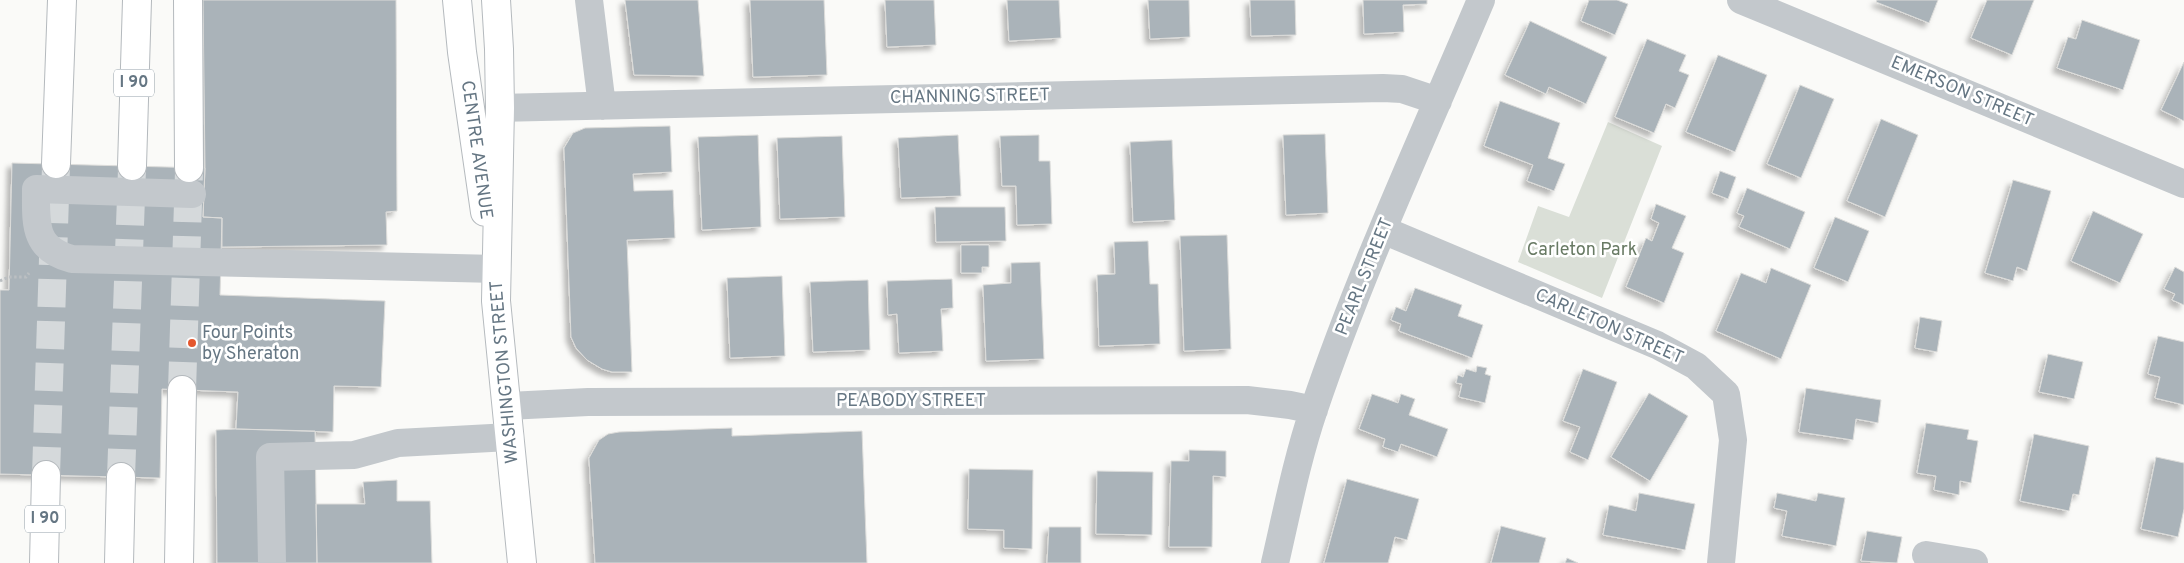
<svg xmlns="http://www.w3.org/2000/svg" width="2184" height="563" font-family="Overpass,sans-serif">
<style>
.green{fill:#dadfd7}
.building{fill:#aab3b9;stroke:#dcdcda;filter:url(#shadow)}
.lines{fill:none;stroke-linecap:round;stroke-linejoin:round}
.highway-tunnel{stroke:#d5d9db;stroke-width:28;stroke-dasharray:28 14;stroke-linecap:butt}
.major-casing{stroke:#b5babe;stroke-width:30}
.highway-casing{stroke:#b4b9bd;stroke-width:30}
.path{stroke:#bbbfc2;stroke-width:3;stroke-dasharray:2.5 2.5;stroke-linecap:butt}
.minor{stroke:#c3c8cc;stroke-width:28}
.major{stroke:#fff;stroke-width:28}
.highway{stroke:#fff;stroke-width:28}
.poi-dot{fill:#e4572e;stroke:#fff;stroke-width:2}
.labels{text-anchor:middle;dominant-baseline:central;stroke-width:5;stroke-linejoin:round;paint-order:stroke}
.shield{fill:#fff;stroke:#939fa8;stroke-width:1}
.shield-label{font-size:16px;font-weight:bold;fill:#657683}
.street-label{font-size:18px;fill:#657683;stroke:#fff}
.park-label{font-size:18px;fill:#687a64;stroke:#fff}
.poi-label{font-size:18px;fill:#657683;stroke:#fff;text-anchor:start}
</style>
<defs>
<filter id="shadow"><feDropShadow dx="-4.5" dy="4.5" stdDeviation="2.5" flood-color="#0004"/></filter>
</defs>
<rect width="100%" height="100%" fill="#fafaf8"/>
<path class="green" d="M1608,122L1662,146L1602,298L1518,262L1538,206L1569,217Z"/>
<path class="building" d="M203,0H396L397,211L386,212L387,245L222,247V218L203,217L205,168Z
M625,0H698L704,76L634,75Z
M750,0H824L827,75L753,77Z
M885,0H934L936,45L887,47Z
M1007,0H1059L1061,38L1009,41Z
M1148,0H1189L1190,37L1150,39Z
M1250,0H1295L1296,35L1251,36Z
M1363,0H1427V4L1403,5L1404,32L1364,34Z
M1589,0H1617L1628,4L1615,35L1581,21Z
M1877,0H1938L1929,23L1876,2Z
M1987,0H2034L2012,55L1971,38Z
M2082,20L2140,40L2123,90L2057,68L2068,37L2076,39Z
M1530,21L1607,57L1586,104L1549,87L1546,94L1505,75Z
M1647,39L1686,55L1679,71L1689,75L1675,108L1666,104L1654,133L1615,117Z
M1718,55L1767,75L1735,152L1686,132Z
M2184,62V121L2161,110Z
M1800,85L1834,99L1801,178L1767,164Z
M1500,101L1560,123L1548,158L1565,164L1554,191L1527,181L1533,165L1484,146Z
M1881,119L1918,135L1885,217L1847,201Z
M670,126L672,172L633,174L634,191L673,190L675,238L627,240L632,372H612L602,369L587,360L576,348L571,337L564,148L573,133L585,128Z
M1325,134L1328,213L1286,215L1283,135Z
M758,135L761,227L702,230L698,137Z
M958,135L961,196L901,198L898,138Z
M1039,135V161H1050L1052,224L1017,225L1016,186H1002L1000,136Z
M842,136L845,217L780,219L777,138Z
M1172,140L1175,220L1133,222L1130,142Z
M12,163L205,168L203,217L222,218L220,295L385,301L381,387L334,386L333,432L236,429L238,392L162,389L160,478L0,474V290H9Z
M1720,171L1736,177L1728,199L1712,193Z
M2013,180L2051,191L2027,271L2017,267L2013,281L1985,273Z
M1747,188L1805,212L1790,249L1739,227L1744,216L1737,213Z
M1656,204L1686,216L1672,248L1684,253L1664,303L1626,287L1646,238L1652,241L1659,223L1651,219Z
M935,207H1005L1006,241L936,242Z
M2093,211L2143,234L2120,283L2071,261Z
M1835,217L1869,231L1848,282L1814,268Z
M1227,235L1231,349L1184,351L1180,236Z
M1148,241L1150,284H1158L1160,344L1099,346L1097,275L1115,274L1114,242Z
M961,245H989V267H982V273H961Z
M1040,262L1044,359L986,361L983,285L1011,283V263Z
M2175,267L2184,272V305L2172,300L2175,294L2164,289Z
M1771,268L1811,285L1781,359L1716,331L1741,273L1766,283Z
M782,276L785,356L730,358L727,278Z
M952,279L953,308L941,309L943,351L899,353L897,314L888,315L887,281Z
M868,280L870,350L813,352L810,282Z
M1415,288L1462,305L1458,316L1483,325L1472,358L1399,331L1401,324L1391,320L1396,307L1406,311Z
M1920,317L1942,321L1937,352L1915,348Z
M2158,336L2184,342V405L2155,398L2160,377L2148,374Z
M2048,354L2083,362L2074,399L2039,392Z
M1477,366L1487,368L1485,374L1491,376L1485,403L1459,397L1462,384L1456,383L1458,375L1463,377L1466,369L1476,372Z
M1583,369L1617,382L1588,460L1570,452L1580,427L1563,421Z
M1806,388L1881,400L1878,423L1856,419L1853,440L1799,432Z
M1649,393L1688,416L1650,481L1611,457Z
M1372,394L1398,403L1401,394L1415,399L1409,415L1448,429L1437,457L1401,444L1398,452L1383,447L1385,439L1359,429Z
M1926,423L1969,430L1967,439L1978,441L1971,483L1960,481L1959,495L1934,490L1936,476L1917,473Z
M732,428V436L862,431L867,563H595L589,458L599,440L608,434L619,432Z
M236,429L315,431L317,563H217L216,430Z
M2034,434L2089,446L2079,495L2073,494L2069,511L2020,501Z
M1189,450L1226,451V477L1213,476L1212,547H1169L1171,461H1189Z
M2156,457L2184,463V509L2178,537L2141,529Z
M969,469L1033,470L1032,549L1004,548V530L968,529Z
M1097,471L1153,472L1152,535L1096,534Z
M1347,479L1419,499L1407,540L1395,537L1388,563H1324Z
M397,480V501H430L432,563H317L316,504H365L363,482Z
M1639,493L1695,504L1685,550L1603,535L1609,505L1636,511Z
M1777,493L1816,501L1818,493L1845,498L1836,546L1782,536L1787,511L1774,508Z
M1501,526L1546,538L1539,563H1491Z
M1049,527H1081V563H1047Z
M1867,531L1902,537L1897,563L1861,561Z
M1567,558L1578,563H1565Z"/>
<g class="lines">
<path class="highway-tunnel" d="M182,390L189,172
M46,475L56,166
M121,477L132,169"/>
<defs>
<path id="major" d="M457,0L462,52L485,212
M496,0L499,49L500,108L496,301L522,563"/>
<path id="highway" d="M188,0L189,168
M56,164L62,0
M132,166L137,0
M44,563L46,475
M119,563L121,477
M179,563L182,390"/>
</defs>
<use href="#major" class="major-casing"/>
<use href="#highway" class="highway-casing"/>
<path class="path" d="M0,281L9,277H26L29,273"/>
<path class="minor" d="M589,0L602,106
M1741,0L2184,184
M500,108L1383,88L1402,89L1438,101
M192,194L36,189C36,223 33,249 72,259L497,269
M1383,230L1657,345L1696,366L1726,394L1733,440L1721,563
M507,406L588,402L1247,400L1290,405L1314,410
M1926,555L1974,563
M272,563L270,457L354,455L398,443L510,437
M1275,563C1287,511 1297,459 1314,409C1361,270 1424,135 1481,0"/>
<use href="#major" class="major"/>
<use href="#highway" class="highway"/>
</g>
<circle class="poi-dot" cx="192" cy="343" r="5"/>
<g class="labels">
<g class="shield">
<rect x="114" y="69.5" width="40" height="27" rx="4"/>
<rect x="25" y="505.5" width="40" height="27" rx="4"/>
</g>
<g class="shield-label">
<text x="134" y="83">I 90</text>
<text x="45" y="519">I 90</text>
</g>
<g class="street-label">
<text transform="translate(1962 92) rotate(23)">EMERSON STREET</text>
<text transform="translate(970 97) rotate(-1)">CHANNING STREET</text>
<text transform="translate(476 150) rotate(82)">CENTRE AVENUE</text>
<text transform="translate(1365 277) rotate(-68)">PEARL STREET</text>
<text transform="translate(1609 327) rotate(24)">CARLETON STREET</text>
<text transform="translate(505 372) rotate(-95)">WASHINGTON STREET</text>
<text x="911" y="401">PEABODY STREET</text>
</g>
<g class="park-label">
<text x="1582" y="250">Carleton Park</text>
</g>
<g class="poi-label">
<text x="202" y="333">Four Points<tspan x="202" dy="21">by Sheraton</tspan></text>
</g>
</g>
</svg>
